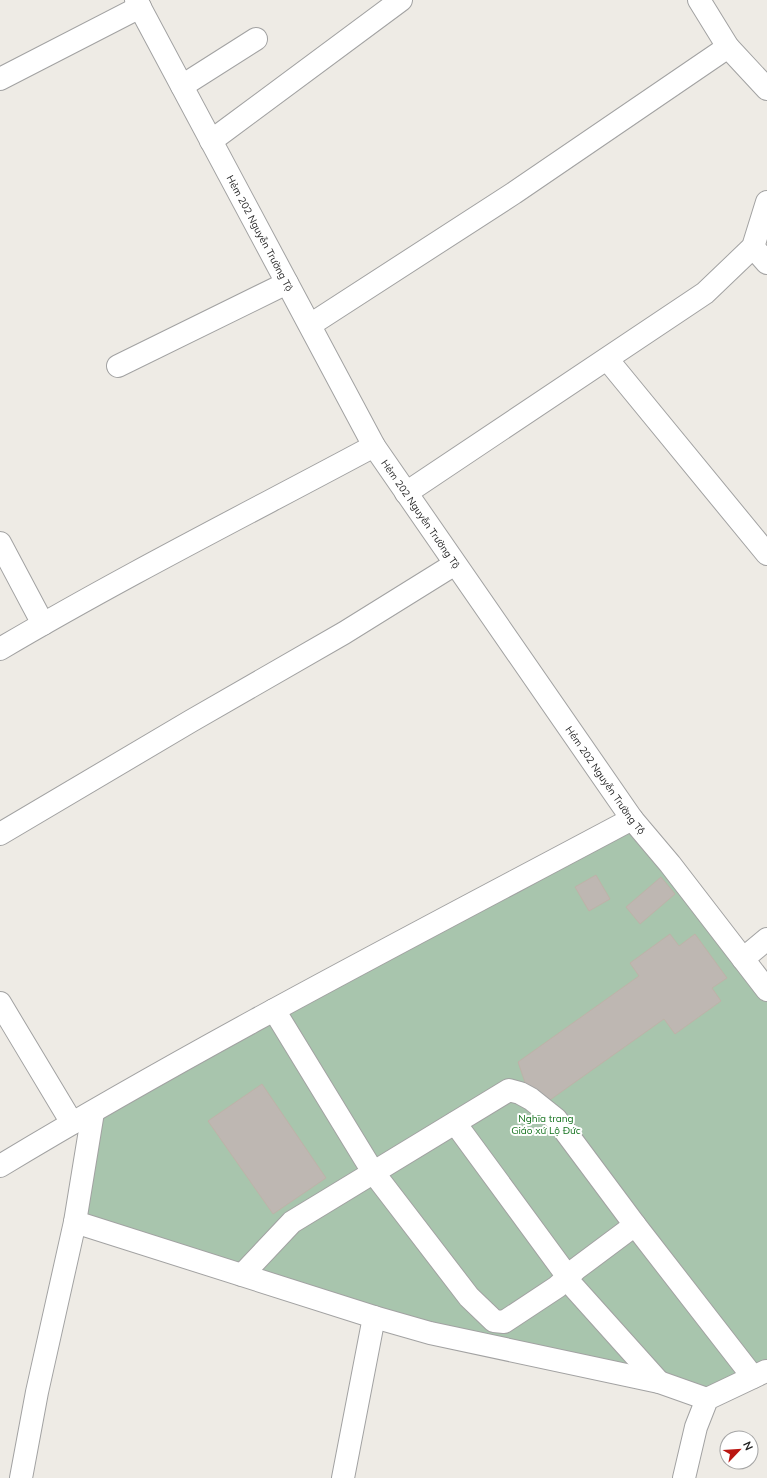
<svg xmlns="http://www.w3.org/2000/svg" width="767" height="1478" font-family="Mulish,sans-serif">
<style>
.cemetery{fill:#a8c5ad}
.building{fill:#beb7b2;stroke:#beb3a8}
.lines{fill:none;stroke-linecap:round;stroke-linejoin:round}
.minor-casing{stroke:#a2a2a2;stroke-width:24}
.minor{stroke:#fff;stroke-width:22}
.labels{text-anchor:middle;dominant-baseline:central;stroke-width:4;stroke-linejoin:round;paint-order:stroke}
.street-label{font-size:10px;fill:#1e1e1e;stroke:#fff}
.park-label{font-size:10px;fill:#15731f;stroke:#fff}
</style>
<rect width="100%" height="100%" fill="#eeebe5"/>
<path class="cemetery" d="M630,829L669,877L767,1002V1362L705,1390L431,1325L84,1216L100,1117L283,1014Z"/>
<path class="building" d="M596,875L610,899L589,911L575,887Z
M661,877L675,894L640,924L626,907Z
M670,934L679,946L695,934L727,978L712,988L721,1001L675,1034L664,1019L547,1102L527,1088L518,1062L639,976L630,963Z
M262,1084L326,1178L273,1214L208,1121Z"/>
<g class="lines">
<defs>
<g id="minor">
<path id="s1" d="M136,0L374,446L632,819L670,864L767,990"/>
<path d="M699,0L728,47L767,89"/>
<path d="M0,79L140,7"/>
<path d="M182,86L256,39"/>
<path d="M211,141L401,0"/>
<path d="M753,247L767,263"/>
<path d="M310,325L514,193L728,47"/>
<path d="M607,359L767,554"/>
<path d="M118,366L287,283"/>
<path d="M406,493L705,293L753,247L767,202"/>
<path d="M0,543L43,624"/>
<path d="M0,649C122,577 249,513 374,446"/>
<path d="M0,834L191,721L344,633L455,564"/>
<path d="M743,959L767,939"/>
<path d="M0,1003L72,1123"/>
<path d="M274,1010L373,1172L469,1297L494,1321L504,1322L557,1287L568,1277L455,1123"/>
<path d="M0,1166C206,1042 420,932 632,819"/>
<path d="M75,1222L374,1317L430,1333L659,1382L707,1399"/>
<path d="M635,1225L576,1269L568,1277L571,1284L659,1382"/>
<path d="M242,1275L292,1222L509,1090L520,1093L531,1099L556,1119L635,1225L753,1377"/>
<path d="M21,1478L37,1392L75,1222L93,1112"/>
<path d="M343,1478L374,1317"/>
<path d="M684,1478L696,1427L707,1399L766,1371"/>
</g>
</defs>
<use href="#minor" class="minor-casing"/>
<use href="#minor" class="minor"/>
</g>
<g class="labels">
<g class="street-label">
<text stroke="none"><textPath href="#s1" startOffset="264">Hẻm 202 Nguyễn Trường Tộ</textPath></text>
<text stroke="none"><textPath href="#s1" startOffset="588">Hẻm 202 Nguyễn Trường Tộ</textPath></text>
<text stroke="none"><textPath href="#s1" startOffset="912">Hẻm 202 Nguyễn Trường Tộ</textPath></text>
</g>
<g class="park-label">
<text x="546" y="1118">Nghĩa trang<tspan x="546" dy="12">Giáo xứ Lộ Đức</tspan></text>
</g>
</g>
<g transform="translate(739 1450) rotate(65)"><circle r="19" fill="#ffffff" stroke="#a5a5a5"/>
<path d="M0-3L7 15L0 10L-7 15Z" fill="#ba1611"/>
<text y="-6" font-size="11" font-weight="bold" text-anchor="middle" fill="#1e1e1e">N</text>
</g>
</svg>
